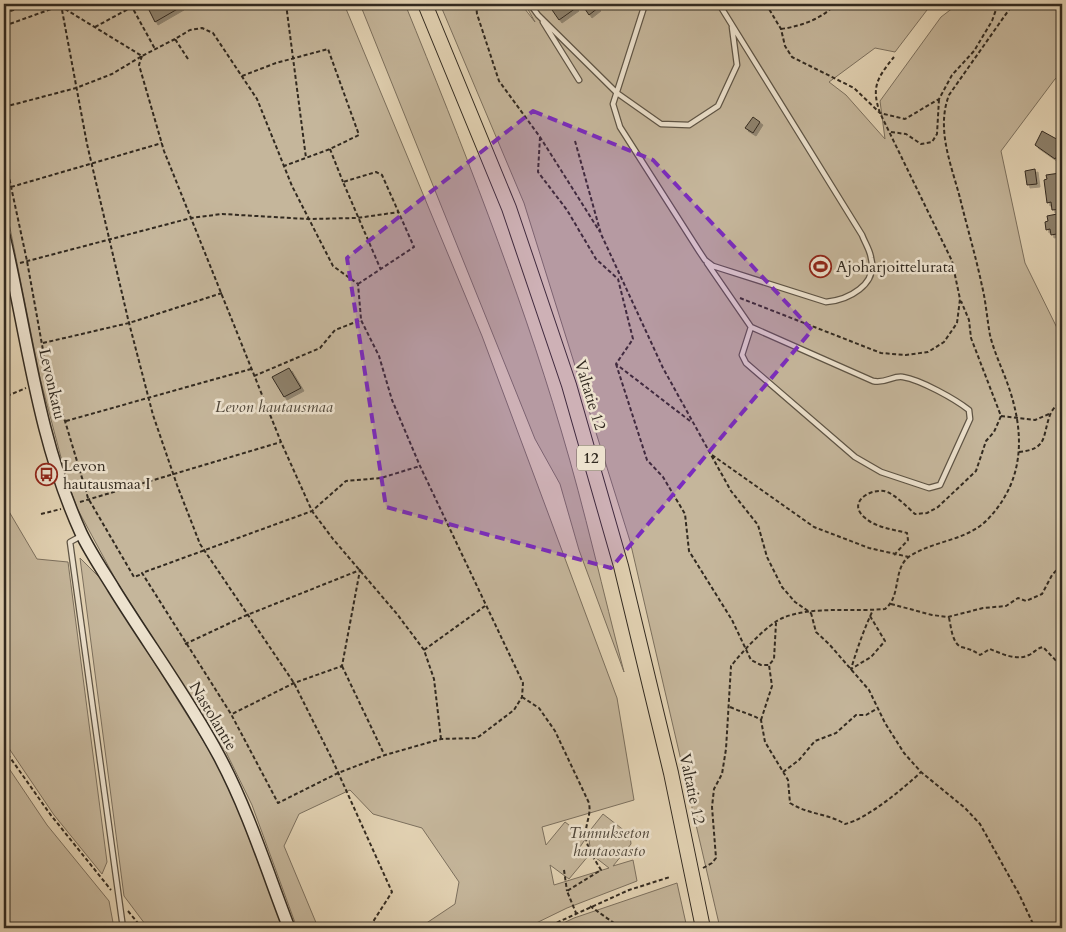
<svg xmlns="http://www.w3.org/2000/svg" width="1066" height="932" font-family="Cardo,serif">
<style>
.green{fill:#c5b69b;stroke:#7c705e}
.building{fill:#8e826d;stroke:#322a20;filter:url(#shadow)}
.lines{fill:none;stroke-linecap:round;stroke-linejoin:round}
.service-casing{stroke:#5e5445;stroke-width:7}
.secondary-casing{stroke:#322a20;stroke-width:14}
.trunk-casing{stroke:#322a20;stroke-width:16}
.path{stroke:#322a20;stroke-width:2;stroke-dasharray:4 2.5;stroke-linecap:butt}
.service{stroke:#ede2ce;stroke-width:4.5}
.secondary{stroke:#ede2ce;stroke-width:11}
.trunk{stroke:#e3d3b4;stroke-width:14}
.marked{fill:#7b2cbf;fill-opacity:0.2;stroke:#7b2cbf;stroke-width:4;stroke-dasharray:10 6;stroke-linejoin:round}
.labels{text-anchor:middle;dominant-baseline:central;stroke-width:5;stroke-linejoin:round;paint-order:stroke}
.shield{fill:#ede2ce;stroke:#6a6154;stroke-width:1}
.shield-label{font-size:15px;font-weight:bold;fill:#322a20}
.poi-label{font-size:16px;fill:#322a20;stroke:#ede2ce;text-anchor:start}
.street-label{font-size:16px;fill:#322a20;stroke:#ede2ce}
.park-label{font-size:16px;font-style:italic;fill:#4f4639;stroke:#ede2ce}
</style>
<defs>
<filter id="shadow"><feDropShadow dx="3" dy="3" stdDeviation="0" flood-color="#0004"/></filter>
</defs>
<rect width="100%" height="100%" fill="#e3d3b4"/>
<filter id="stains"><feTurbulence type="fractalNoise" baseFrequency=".004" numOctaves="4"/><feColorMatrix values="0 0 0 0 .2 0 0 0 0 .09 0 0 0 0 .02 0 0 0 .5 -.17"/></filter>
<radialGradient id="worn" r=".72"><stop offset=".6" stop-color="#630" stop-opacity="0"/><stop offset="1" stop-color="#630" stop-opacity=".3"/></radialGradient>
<path class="green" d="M4,4H344L482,336L617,698L634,800L542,827L546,845L565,822L586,838L580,847L589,855L569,879L550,865L554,885L609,868L591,854L588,833L603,814L630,835L631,844L613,866L633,860L637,881L567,908L526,928H419L455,904L459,882L422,828L373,814L350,790L299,814L284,846L317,925L322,928H297L252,805L226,752L117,582L77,508L67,480L40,378L4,198Z
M360,4H405C462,144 518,285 561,430C585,510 603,592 624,672L579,550L560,484L535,439Z
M440,4H521L535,22L525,4H926L927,10L895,52L875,48L829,82L846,95L885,139L880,101L941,17L958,4H1062V74L1055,79L1001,151L1025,263L1062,338V928H720L630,541L524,203Z
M4,503L37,559L68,562L107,862L102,874L54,815L4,741Z
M80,558L103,581L214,758L238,809L283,928H148L124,896Z
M4,761L47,825L109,901L114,928H4Z
M677,883L687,928H553L574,918Z"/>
<path class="building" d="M146,4H180L181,7L155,22Z
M555,4H573L576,8L559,20L550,7Z
M593,4L598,8L589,15L585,9Z
M753,117L760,122L753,133L745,128Z
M1042,131L1062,142V149L1055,159L1035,145Z
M1035,169L1037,184L1027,185L1025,171Z
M1060,173L1062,209L1052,210L1051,202L1047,203L1044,180L1047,179L1046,175Z
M1062,213V233L1051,235L1050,229L1046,230L1045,222L1048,221L1047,216Z
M289,368L301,388L284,397L272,377Z"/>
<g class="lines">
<defs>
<path id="service" d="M59,4L60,5
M530,4L538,15L617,93L661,124L689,125L718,106L737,65L732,27
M645,4L613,104L620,127L699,251L705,260L713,266L826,302C848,300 878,285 871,258C870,250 865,243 862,235L719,4
M543,22L579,80
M707,263L751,327L873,381C886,384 893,375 903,377C921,380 955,399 969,410L970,419L940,485L929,488L881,472L855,457L746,363L742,355L751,327
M81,536L70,542L123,928"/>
<path id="secondary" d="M4,236C27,335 38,439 81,533C90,552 103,571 114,589C148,644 188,698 219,756C248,810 267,871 289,928"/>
<path id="trunk" d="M425,4L509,208L569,385L621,566L671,773L703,928"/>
</defs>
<use href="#service" class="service-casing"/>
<use href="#secondary" class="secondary-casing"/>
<use href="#trunk" class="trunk-casing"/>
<path class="path" d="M286,4L306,158
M476,4L477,14L499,81L540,137L600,232
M766,4L781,29L785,46L792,57L854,88L880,113L905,119L939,99L952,75L974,51L992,21L998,4
M65,9L142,56L175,39
M62,10L87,144L128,319L153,415L177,485L200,544L294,683L332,759L392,892L369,928
M4,13L33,4
M4,26L54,8
M95,27L132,7L155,49
M781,29C802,26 821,19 836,4
M142,56L139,65L164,151L281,442L312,511L333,539L397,614L424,650L434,679L441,739
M188,59L175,39L190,30L202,28L213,33L257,99L292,186L333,266L358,284L361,319
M242,76L276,63L328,49L359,135L330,149L284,166
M4,107L76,88L112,74L142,56
M891,132L906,134L921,144L932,142L937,134L939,99
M540,137L538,172L567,210L596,259L618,279L633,339L616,364L690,421
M575,141L601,234L663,368L731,491L758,525L767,557L782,587L795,602L811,613
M330,149L343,182
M4,154L27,261L48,378L65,421L88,498L134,577L142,574
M11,187L162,143
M20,263L191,218L222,214L308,219L357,218L399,212
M358,284L414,247L382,175L376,172L343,182L381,270
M740,298L881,353L906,355L928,352L944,342L957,323L960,299L952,261L880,113C871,87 877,78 894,57
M43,343L129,323L222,293
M616,364L647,460L663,477L685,514L689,551L732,620L751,660L761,665H769L774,659L776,623
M254,376L320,348L335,330L361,320L379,356L392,400L420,466L523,683L522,697L514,710L477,738L441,739L385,755L338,773L278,803L231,714L142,573L312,511L346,481L381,478L420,466
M7,396L26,388
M1001,416L1035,420L1049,414
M66,421L251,369
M1019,452C1048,449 1042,437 1050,415C1052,409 1058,404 1062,400
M712,455L814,527L869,548L909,557
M80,502L281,442
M41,514L61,509
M894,555L908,540L907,533C892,529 876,528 864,517C848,503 868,489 884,491C894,493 907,507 915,514L927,513L938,507L976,471L986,441L994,432L1001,416L971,338L969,320L961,301
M891,604L932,615L948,617L983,608L1006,606L1018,598L1026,601L1042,594L1052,575L1062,564
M811,613L816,632L829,644L869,690L885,723L904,753L921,772L965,808L980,824L1019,894L1035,928
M870,616L885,641L871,657L851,669C857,649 864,629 873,610
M949,618C951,626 952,643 961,647C969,649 973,650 980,655L990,649C1002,654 1017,661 1029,655C1035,652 1037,648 1043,647L1062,667
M185,644L247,615L360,570L342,666L294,683L232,714
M424,650L485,606
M342,666L384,754
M522,697L539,708L555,731L589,803C591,814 587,820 586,830C584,845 594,858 601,870L567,891L576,913
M730,707C741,712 751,714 761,720L765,742L788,780L790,803C809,815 827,813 845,824C867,819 904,788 921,772
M761,720L772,686L769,665
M4,749L50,814L111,890
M783,772L799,760L815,741L836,733L856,715H866L878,708
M703,868L712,863L716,858L712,807L714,789L722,774L726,749L731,666C742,652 768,623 785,617C814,606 854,612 885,609C902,596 892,568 910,556C935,540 967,541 988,519C1025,480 1025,433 1008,385C1002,368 994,352 990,335C987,319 986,302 982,286C976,257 967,227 960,198C951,164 936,129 949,95L1013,4
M564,870L567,891
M590,906L618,926L625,928
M128,911L142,928
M545,928L629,890L670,877"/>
<use href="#service" class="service"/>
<use href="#secondary" class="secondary"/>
<use href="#trunk" class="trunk"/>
</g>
<path class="marked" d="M533,111L653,160L812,330L611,568L386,507L347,258Z"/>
<defs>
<symbol id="stadium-ring" viewBox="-11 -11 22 22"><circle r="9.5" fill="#ede2ce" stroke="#8f2418" stroke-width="1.5"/><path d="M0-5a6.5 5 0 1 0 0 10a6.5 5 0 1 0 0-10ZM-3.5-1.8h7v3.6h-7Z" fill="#8f2418"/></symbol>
<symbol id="bus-ring" viewBox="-11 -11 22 22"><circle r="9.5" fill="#ede2ce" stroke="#8f2418" stroke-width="1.5"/><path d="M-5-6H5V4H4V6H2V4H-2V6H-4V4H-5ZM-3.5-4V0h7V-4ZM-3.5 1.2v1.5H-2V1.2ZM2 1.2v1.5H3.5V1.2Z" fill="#8f2418"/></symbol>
</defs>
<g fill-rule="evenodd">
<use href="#stadium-ring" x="808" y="254" width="25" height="25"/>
<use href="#bus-ring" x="34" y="462" width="25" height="25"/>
</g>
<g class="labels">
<rect class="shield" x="577" y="445.5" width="28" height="25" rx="4"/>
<g class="shield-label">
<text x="591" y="458">12</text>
</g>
<g class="poi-label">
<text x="836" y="267">Ajoharjoittelurata</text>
<text x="63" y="466">Levon<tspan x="63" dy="18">hautausmaa I</tspan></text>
</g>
<g class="street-label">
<text transform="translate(52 384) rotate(77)">Levonkatu</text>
<text transform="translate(590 395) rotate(73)">Valtatie 12</text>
<text transform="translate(213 716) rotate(59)">Nastolantie</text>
<text transform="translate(692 789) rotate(78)">Valtatie 12</text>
</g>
<g class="park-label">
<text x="274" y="407">Levon hautausmaa</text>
<text x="609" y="833">Tunnukseton<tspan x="609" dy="18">hautaosasto</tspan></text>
</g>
</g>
<rect width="1066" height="932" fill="none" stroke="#e3d3b4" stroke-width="20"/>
<rect x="5" y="5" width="1056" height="922" fill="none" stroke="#322a20" stroke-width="2.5"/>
<rect x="10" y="10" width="1046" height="912" fill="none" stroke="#322a20"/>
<rect width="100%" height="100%" filter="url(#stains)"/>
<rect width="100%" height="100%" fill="url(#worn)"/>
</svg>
